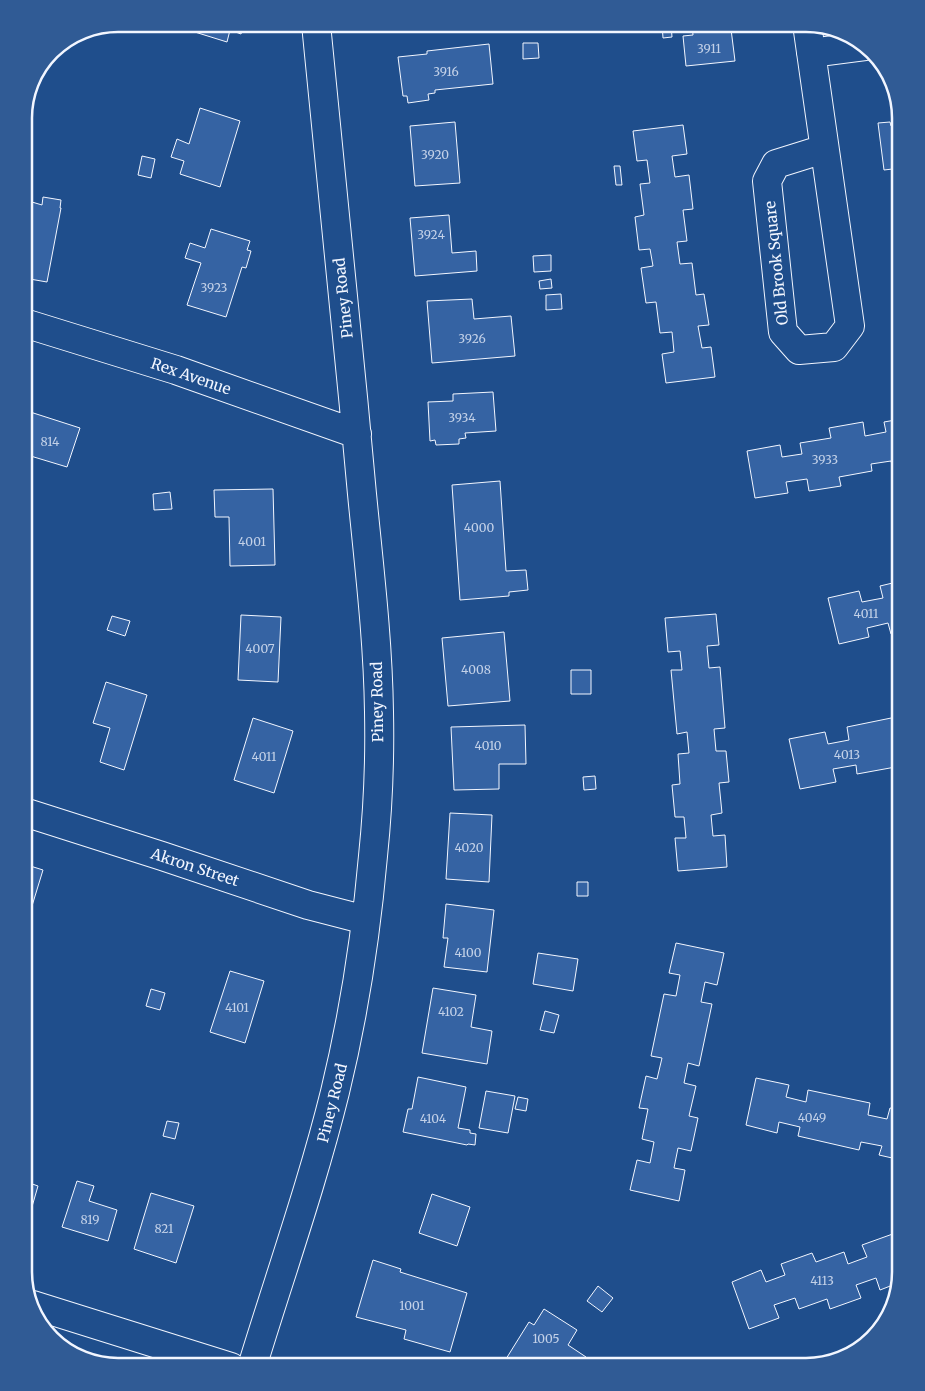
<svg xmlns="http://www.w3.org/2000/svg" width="925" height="1391" font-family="Merriweather,serif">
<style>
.building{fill:#3563a3;stroke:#f2f6ff}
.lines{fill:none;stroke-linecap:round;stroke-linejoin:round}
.minor-casing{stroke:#f2f6ff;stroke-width:30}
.minor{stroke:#1f4e8c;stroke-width:28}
.labels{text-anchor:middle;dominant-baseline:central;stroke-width:4;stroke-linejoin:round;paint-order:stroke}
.number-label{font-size:12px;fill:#c3d1e8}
.street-label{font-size:15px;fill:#f2f6ff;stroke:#1f4e8c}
.rim{fill:none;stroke:#f2f6ff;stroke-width:2.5}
</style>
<rect width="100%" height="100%" fill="#1f4e8c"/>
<path class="building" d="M169,24H244L241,34L230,30L227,42Z
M662,24H671L672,37L663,38Z
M692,24H719V30L731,29L735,61L686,66L683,36L693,35Z
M523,43H538L539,58L523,59Z
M489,44L493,84L435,90V93L428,94L429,100L408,103L407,96H403L398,57L427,54V51Z
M200,108L240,121L220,187L180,174L184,161L171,157L177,139L189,144Z
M455,122L460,183L415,186L410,126Z
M890,122L891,126L901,125V168L884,170L878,123Z
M683,125L687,154L672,156L675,177L689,175L693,209L683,210L687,241L677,242L680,264L692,263L696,295L704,294L709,325L698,326L702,348L711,347L715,377L666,383L662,354L674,352L672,332L660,333L656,302L646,303L641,268L653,266L650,249L639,250L635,217L644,215L640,184L650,183L647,160L637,161L633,131Z
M142,156L155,159L151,178L138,175Z
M614,166H620L622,185H616Z
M43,197L61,200L60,208H61L47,282L24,278V243L32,202L42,205Z
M449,215L452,253L476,251L477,271L415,276L410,218Z
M211,229L250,241L247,250L251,251L246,268L242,267L226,317L187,305L201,263L185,258L190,243L205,248Z
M551,255V271L534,272L533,256Z
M551,279L552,288L540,289L539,281Z
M561,294L562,309L546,310V295Z
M472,299L474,319L511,316L515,356L432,363L427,301Z
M493,392L496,431L465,433L466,438L459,439V444L436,445L435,440L430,441L428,402L453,401V394Z
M24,410L80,428L67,467L24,454Z
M901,419V468L893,469L891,461L871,464L872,471L839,477L841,486L809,491L807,479L786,482L788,493L755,498L747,451L780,445L782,457L802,454L800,443L831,438L829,428L863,422L865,436L886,432L884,422Z
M500,481L506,571L526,570L528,590L509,592V596L460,600L452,485Z
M273,489L275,565L230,566L229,517H215L214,490Z
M170,492L172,509L154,510L153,494Z
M901,581V632L891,634L888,623L867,628L869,637L839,644L828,598L859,591L862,602L883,598L880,586Z
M716,614L719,645L707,646L709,668L720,667L725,728L714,729L716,751H726L729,782L719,783L722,813L711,815L713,836L725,835L727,867L678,871L675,838H686L684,817H675L672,785L680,784L678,754L689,753L687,732L677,734L671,670H682L680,651L668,652L665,618Z
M241,615L281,617L278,682L238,680Z
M112,616L130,621L125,636L107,630Z
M504,632L510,701L448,706L442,638Z
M571,670H591V694H571Z
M106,682L147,695L124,770L100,762L110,728L93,723Z
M901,716V766L857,774L856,765L833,769L836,782L800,789L789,739L825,732L828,744L849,740L847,727Z
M253,718L293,731L274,793L234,780Z
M525,725L526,764H499V789L454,790L451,727Z
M595,776L596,789L584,790L583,777Z
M450,813L492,815L489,882L446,879Z
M24,864L43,870L24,932Z
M577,882H588V896H577Z
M446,904L494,910L487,972L444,967L448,938H443Z
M676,943L724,953L717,985L705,982L701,1002L712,1004L699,1066L688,1063L684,1083L696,1086L689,1116L698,1118L691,1151L678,1148L674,1168L685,1170L679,1201L630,1190L637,1160L650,1163L654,1142L642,1139L648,1109L639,1108L646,1076L657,1079L662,1058L651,1056L664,994L676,996L680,975L669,973Z
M538,953L578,959L573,991L533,984Z
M230,971L264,981L245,1043L210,1032Z
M433,988L476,995L471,1027L492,1031L487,1064L422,1053Z
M151,989L165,993L160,1010L146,1006Z
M545,1011L559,1015L554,1033L540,1030Z
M24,1074L32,1077L26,1094L24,1093Z
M418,1077L466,1087L458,1128L470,1130V1133L476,1134L475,1145L468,1144L467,1145L403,1132L408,1109H412Z
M756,1078L789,1085L786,1097L806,1102L808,1090L870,1103L868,1115L887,1119L890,1108L901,1110V1160L879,1155L882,1146L861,1142L859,1150L798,1136L800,1127L779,1122L777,1133L746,1125Z
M486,1091L515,1096L508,1133L479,1128Z
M518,1097L528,1099L526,1111L515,1109Z
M167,1121L179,1123L175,1139L163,1136Z
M24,1147L31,1149L24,1172Z
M24,1181L38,1186L29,1217L24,1215Z
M77,1181L94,1186L89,1201L117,1210L108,1241L62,1227Z
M151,1193L194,1206L176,1263L134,1249Z
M432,1194L470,1207L457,1246L419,1233Z
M901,1231V1273L898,1283L880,1290L876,1278L856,1285L861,1298L830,1309L827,1299L799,1309L795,1298L774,1305L779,1318L749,1329L732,1282L761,1270L766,1282L785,1275L781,1264L812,1253L816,1262L844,1252L848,1264L867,1257L862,1245Z
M373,1260L401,1269L400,1272L467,1293L450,1352L404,1339L406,1330L356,1317Z
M598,1286L613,1298L602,1312L587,1301Z
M544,1309L577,1330L568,1345L586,1357L580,1367H501L529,1322L534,1325Z
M689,1358L695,1367H677L676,1366Z"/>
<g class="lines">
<defs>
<path id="minor" d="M807,24L850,326L834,347L799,350L783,332L767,181L776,164L824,149
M811,53L865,46
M24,323L176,370L357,434
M24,812L162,856L308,905L366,920
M33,1305L231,1367
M252,1367C280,1275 312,1185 335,1092C354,1014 366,935 373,856C378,808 380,760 379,712C378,639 369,566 362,494C348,337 331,180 316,24"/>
</defs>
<use href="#minor" class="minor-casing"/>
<use href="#minor" class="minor"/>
</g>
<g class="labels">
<g class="number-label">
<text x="709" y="48">3911</text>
<text x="446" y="71">3916</text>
<text x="435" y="154">3920</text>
<text x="431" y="234">3924</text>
<text x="214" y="287">3923</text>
<text x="472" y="338">3926</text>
<text x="462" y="417">3934</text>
<text x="50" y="441">814</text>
<text x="825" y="459">3933</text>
<text x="479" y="527">4000</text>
<text x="252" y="541">4001</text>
<text x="866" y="613">4011</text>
<text x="260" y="648">4007</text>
<text x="476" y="669">4008</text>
<text x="488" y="745">4010</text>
<text x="847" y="754">4013</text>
<text x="264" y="756">4011</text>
<text x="469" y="847">4020</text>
<text x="468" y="952">4100</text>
<text x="237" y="1007">4101</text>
<text x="451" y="1011">4102</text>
<text x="812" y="1117">4049</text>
<text x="433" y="1118">4104</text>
<text x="90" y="1219">819</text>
<text x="164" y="1228">821</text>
<text x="822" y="1280">4113</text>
<text x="412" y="1305">1001</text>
<text x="546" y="1338">1005</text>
</g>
<g class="street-label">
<text transform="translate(776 263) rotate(-96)">Old Brook Square</text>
<text transform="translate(343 298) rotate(-96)">Piney Road</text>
<text transform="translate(191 376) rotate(19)">Rex Avenue</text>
<text transform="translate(377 702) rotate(-91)">Piney Road</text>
<text transform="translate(195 867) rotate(18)">Akron Street</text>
<text transform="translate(332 1103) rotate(-76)">Piney Road</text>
</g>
</g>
<path d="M0 0H925V1391H0ZM118 32H806A86 86 0 0 1 892 118V1272A86 86 0 0 1 806 1358H118A86 86 0 0 1 32 1272V118A86 86 0 0 1 118 32Z" fill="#305b95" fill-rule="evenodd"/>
<path class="rim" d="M118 32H806A86 86 0 0 1 892 118V1272A86 86 0 0 1 806 1358H118A86 86 0 0 1 32 1272V118A86 86 0 0 1 118 32Z"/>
</svg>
